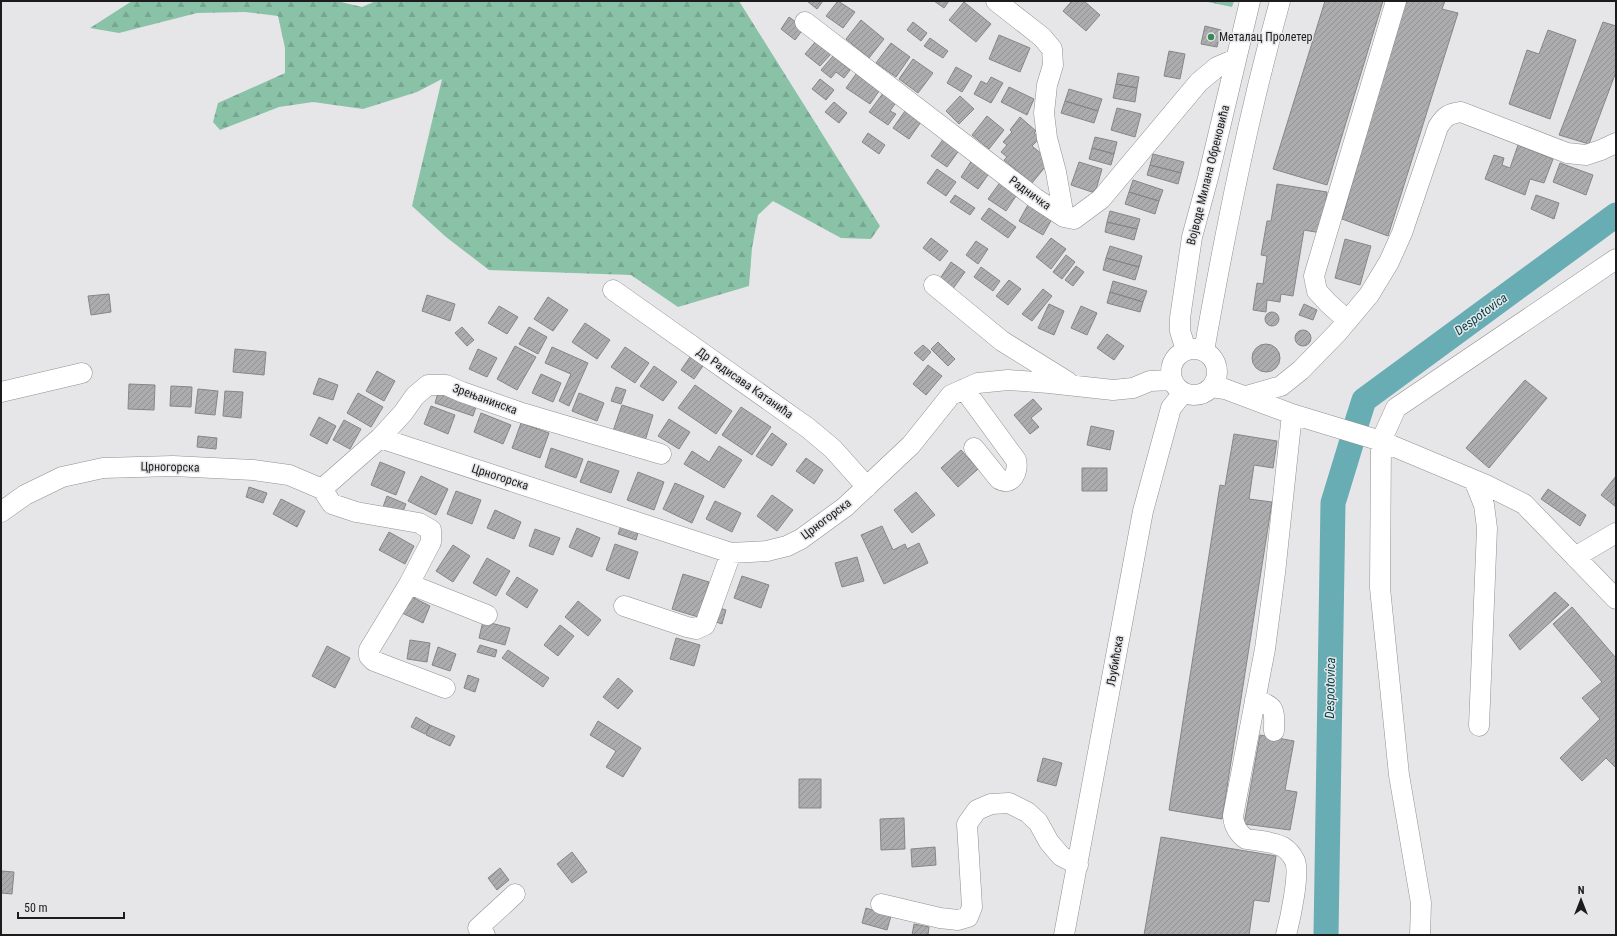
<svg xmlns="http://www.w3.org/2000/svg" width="1617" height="936" font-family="'Roboto Condensed',sans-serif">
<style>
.forest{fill:url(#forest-firs)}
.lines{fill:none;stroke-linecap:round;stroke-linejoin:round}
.river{stroke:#68acb4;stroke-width:25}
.building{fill:url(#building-hatch);stroke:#868688}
.minor-casing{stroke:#909091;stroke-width:21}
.minor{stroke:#fff;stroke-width:20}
.poi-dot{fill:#388959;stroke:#e6e6e8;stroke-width:1.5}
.labels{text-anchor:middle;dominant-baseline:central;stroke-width:3;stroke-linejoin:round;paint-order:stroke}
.poi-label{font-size:12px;fill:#1c1c1d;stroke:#e6e6e8;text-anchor:start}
.street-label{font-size:12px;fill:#1c1c1d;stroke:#e6e6e8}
.water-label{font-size:13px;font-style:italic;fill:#03454c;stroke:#e6e6e8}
</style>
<defs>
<pattern id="forest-firs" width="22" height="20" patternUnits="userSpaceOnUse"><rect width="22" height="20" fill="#8ac2a8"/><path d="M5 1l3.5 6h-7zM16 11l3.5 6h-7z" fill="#76a690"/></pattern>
<pattern id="building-hatch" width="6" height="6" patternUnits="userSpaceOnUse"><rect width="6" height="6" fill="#acacae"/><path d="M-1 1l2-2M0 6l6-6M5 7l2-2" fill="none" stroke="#939395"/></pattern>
</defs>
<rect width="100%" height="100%" fill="#e6e6e8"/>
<path class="forest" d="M132,1H337L362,7L376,1H739L880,226L871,239L841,238L773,201L758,215L752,248L749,286L678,307L631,275L489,270L446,237L412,206L442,79L417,92L363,109L313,102L279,107L220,130L213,122L218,103L285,73V48L278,16L245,12L197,13L119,33L90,28Z
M1203,1H1234L1232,7Z"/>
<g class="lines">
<path class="river" d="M1357,422L1364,400L1616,215
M1326,935L1333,503L1351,444"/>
</g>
<path class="building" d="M807,1H823L817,9Z
M838,1L855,12L843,28L826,16Z
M934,1H949L944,8Z
M1072,1H1084L1100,15L1086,31L1063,11Z
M1325,1H1383L1327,185L1273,169Z
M1405,1H1445L1442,9L1458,13L1388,236L1342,219Z
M964,2L991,24L976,42L949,20Z
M789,17L804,28L795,40L781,29Z
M861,20L884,39L869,58L846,39Z
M913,22L927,33L921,41L907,30Z
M1603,22L1616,26V72L1589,144L1559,135Z
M1205,26L1221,30L1217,47L1201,44Z
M1548,30L1576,40L1550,119L1509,104L1527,50L1539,54Z
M999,35L1030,48L1020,72L989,59Z
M930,38L948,51L943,58L924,46Z
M816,41L831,54L820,66L805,54Z
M891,43L910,57L896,77L876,63Z
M1169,51L1185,54L1180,79L1164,76Z
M833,56L850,70L844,78L836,72L831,78L821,70Z
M913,59L933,73L918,93L899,79Z
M956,67L972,76L962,92L947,83Z
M1118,73L1139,77L1137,88L1116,84Z
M856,74L879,91L870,104L846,88Z
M991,77L1003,83L991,103L974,94L981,81L987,84Z
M820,79L834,90L826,100L812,89Z
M1116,84L1137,88L1135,102L1113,98Z
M1009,87L1034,99L1027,115L1001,102Z
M1069,89L1102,99L1098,111L1065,101Z
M884,92L897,101L890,111L896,114L888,125L869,112Z
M960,96L974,109L959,124L946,111Z
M1065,101L1098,111L1094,123L1061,113Z
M834,102L847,113L839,123L825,112Z
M1117,108L1141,114L1135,137L1111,130Z
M905,111L921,122L909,139L893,128Z
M987,116L1004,130L989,149L972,135Z
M1020,117L1036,131L1034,133L1040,138L1032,146L1050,161L1032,183L1004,160L1007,157L1001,152L1007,145L1003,142L1012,132L1010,130Z
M868,133L885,145L879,154L862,142Z
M1095,137L1117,142L1114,154L1092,148Z
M944,138L960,149L947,167L931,156Z
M1518,145L1553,159L1544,183L1530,179L1525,195L1485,179L1494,155L1504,158L1502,165L1510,168Z
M1092,148L1114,154L1111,165L1089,159Z
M1153,154L1184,162L1181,173L1150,165Z
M972,160L990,172L978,189L961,177Z
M1079,162L1102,169L1095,193L1071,185Z
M1560,163L1593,175L1586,195L1553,182Z
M1150,165L1181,173L1178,184L1147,175Z
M937,169L956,182L946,196L927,183Z
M1133,180L1163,190L1159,201L1129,192Z
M1001,181L1018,193L1006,211L988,199Z
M1277,184L1327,192L1321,233L1304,230L1293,296L1281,294L1280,302L1267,300L1266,312L1253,310L1257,283L1263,284L1267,256L1261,255L1267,221H1271Z
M1129,192L1159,201L1155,214L1125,204Z
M955,195L975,208L970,215L950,202Z
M1536,195L1559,203L1554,219L1531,209Z
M1029,203L1053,217L1043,235L1019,221Z
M989,208L1016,227L1008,238L981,219Z
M1110,211L1140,219L1137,229L1107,222Z
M1107,222L1137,229L1134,240L1105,232Z
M931,238L948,251L940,261L923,248Z
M1051,238L1066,249L1051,269L1036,257Z
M1345,239L1371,246L1360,285L1335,278Z
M976,241L988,249L978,264L966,255Z
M1110,246L1142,256L1139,267L1106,258Z
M1066,255L1075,262L1062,279L1053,272Z
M1106,258L1139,267L1135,280L1103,270Z
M951,262L965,272L952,290L939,280Z
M1076,266L1084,272L1073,286L1065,280Z
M981,267L1000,281L993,291L974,277Z
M1009,280L1021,289L1008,305L996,296Z
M1113,281L1147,291L1143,302L1110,292Z
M1043,289L1052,296L1032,321L1022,314Z
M1110,292L1143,302L1140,312L1107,303Z
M109,294L111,312L91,315L88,296Z
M427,295L455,304L450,321L422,311Z
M548,297L568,310L553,331L534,319Z
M1049,304L1064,311L1054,335L1038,328Z
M1304,304L1317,310L1313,320L1299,315Z
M499,306L518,317L507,334L488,323Z
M1081,306L1097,313L1087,335L1071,328Z
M1265 319a7 7 0 1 1 14 0a7 7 0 1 1-14 0Z
M585,323L610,340L597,359L572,342Z
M462,327L474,340L467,346L455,333Z
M529,327L547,337L538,354L519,344Z
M1295 338a8 8 0 1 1 16 0a8 8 0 1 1-16 0Z
M1107,334L1124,346L1114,360L1097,348Z
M938,342L955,359L948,366L931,349Z
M1252 358a14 14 0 1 1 28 0a14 14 0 1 1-28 0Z
M923,345L931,352L923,361L914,353Z
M515,346L536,357L517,390L497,379Z
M552,347L588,363L569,406L559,401L571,374L545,363Z
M625,347L649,363L635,383L611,367Z
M235,349L266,352L264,375L233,372Z
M478,349L497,358L487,377L469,369Z
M692,354L705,363L694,379L681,370Z
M928,365L942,376L926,395L913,384Z
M654,366L677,382L663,401L640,386Z
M377,371L395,381L384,401L366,391Z
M541,374L561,383L553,402L532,393Z
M319,378L338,385L333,400L313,394Z
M1525,380L1547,398L1489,468L1466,448Z
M129,384L155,385L154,410L128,409Z
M695,385L732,411L716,434L678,408Z
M171,386L192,387L191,407L170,406Z
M616,387L626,390L621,404L611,401Z
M198,389L218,391L215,415L195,413Z
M225,391L243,392L241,418L223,416Z
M358,393L383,407L371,427L347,413Z
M438,393L476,407L473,416L435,403Z
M579,393L604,403L597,421L572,411Z
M1033,399L1042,409L1031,418L1039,427L1030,434L1014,415Z
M622,405L653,415L645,441L613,431Z
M431,406L455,415L448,434L424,424Z
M741,407L771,427L752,455L722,435Z
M481,413L511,425L503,444L474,432Z
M319,417L336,426L327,444L310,435Z
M669,419L690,432L679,449L658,436Z
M344,420L361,429L350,449L333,440Z
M521,423L549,433L540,458L512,448Z
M1091,426L1114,431L1110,450L1087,445Z
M772,433L787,444L772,466L756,456Z
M1234,434L1277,441L1273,468L1254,465L1249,499L1272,502L1222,819L1169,810L1220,485L1225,486Z
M198,436L217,438L216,449L197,447Z
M719,446L742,460L724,488L684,464L692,451L709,462Z
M551,448L583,459L576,478L545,467Z
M961,450L978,469L958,487L941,468Z
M806,458L823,470L814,484L796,471Z
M588,461L619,471L611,493L580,482Z
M380,462L405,472L396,495L371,485Z
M1082,468H1107V491H1082Z
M638,472L664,482L654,510L627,500Z
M421,476L448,489L436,515L408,501Z
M1616,476V507L1601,495Z
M675,483L704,496L692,523L663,509Z
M249,487L267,493L263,503L246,497Z
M1548,489L1586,515L1580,526L1541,499Z
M456,491L481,500L472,524L447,514Z
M916,492L935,515L912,533L894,510Z
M772,495L793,510L777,531L757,516Z
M387,496L406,504L402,514L383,507Z
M281,499L305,511L297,527L273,514Z
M715,501L741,513L732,532L706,519Z
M495,510L521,522L514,539L487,528Z
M622,523L639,529L636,540L618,534Z
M882,526L893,550L905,544L907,549L919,543L928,563L884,584L861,535Z
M577,528L600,538L592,557L569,547Z
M535,529L560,538L553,555L529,546Z
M389,532L414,546L405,564L379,550Z
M615,544L638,552L629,579L606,570Z
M453,545L470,556L453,582L436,571Z
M857,557L864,581L842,587L835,563Z
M487,558L510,571L496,596L473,583Z
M683,574L709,582L698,617L672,609Z
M742,576L769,585L761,608L734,598Z
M517,577L538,590L527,608L506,594Z
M1555,592L1569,605L1520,650L1509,635Z
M408,595L430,606L423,623L400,612Z
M578,601L601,620L588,636L565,617Z
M1572,607L1616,658V768L1606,758L1582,781L1560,758L1600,719L1582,698L1602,682L1553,624Z
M720,608L726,610L722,624L716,622Z
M483,621L510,628L505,645L479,638Z
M560,625L574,636L558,656L544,645Z
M676,638L700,645L694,666L670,659Z
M410,640L430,643L427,662L407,659Z
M480,645L497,650L495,657L477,652Z
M327,646L350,658L335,688L312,676Z
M438,647L456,654L450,671L432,665Z
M508,650L549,678L543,687L502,658Z
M468,675L479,679L475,692L464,688Z
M618,678L633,691L618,709L603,697Z
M416,717L430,725L425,734L411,727Z
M598,721L641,748L623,777L606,767L616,751L590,735Z
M430,725L455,736L450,746L426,735Z
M1260,735L1294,741L1285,790L1297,792L1290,830L1244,824Z
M1043,758L1062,763L1056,786L1037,781Z
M799,779H821V808H799Z
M904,818L905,849L881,850L880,819Z
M1161,837L1276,856L1269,902L1254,900L1249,935H1144Z
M935,847L936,865L912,867L911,849Z
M572,852L587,872L572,883L557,864Z
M500,868L509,880L497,890L488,878Z
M1,871L14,872L12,894L1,893Z
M866,908L891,916L887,930L862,923Z
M914,924L929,927L928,935H912Z"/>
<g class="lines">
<defs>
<path id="minor" d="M996,1L1042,37L1052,49L1053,65L1047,85L1044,113L1047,138L1056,172L1064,217
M805,22L1035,198L1064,217L1074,219L1101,199L1199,82L1217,67L1236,59
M1616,259L1396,408L1381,441L1486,485L1524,504L1616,599
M934,285L1002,341L1068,382
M613,290L808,428L833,449L867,487
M1347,320L1328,303L1317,291L1314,276L1396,1
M1171 372a23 23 0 1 1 46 0a23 23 0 1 1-46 0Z
M1186,350L1180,331V318L1192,237L1208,178L1250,1
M1204,351C1225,233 1248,116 1280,1
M1212,387L1225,389L1292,414L1381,441L1380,588L1399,775L1421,903L1420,935
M964,389L1016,460C1019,471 1012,487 999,479L974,448
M1,392L82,373
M1246,396L1281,386L1301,370L1337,333L1369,295L1389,262L1402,233L1438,127C1445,116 1448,114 1461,112L1567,153L1586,155L1601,150L1616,143
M380,438L731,553L767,551L787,546L801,539L845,507L911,445L951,395L978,383L1008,380L1049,383L1113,390L1133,388L1150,381L1172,380
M1474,480L1484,505L1487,528L1479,726
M322,489L380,438L403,413L415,396L428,385H446L462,392L519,412L661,454
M1,512L25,495L62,477L103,468L173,466L253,470L289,475L322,489L332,504L356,512L419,523L431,530V542L409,584L487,615
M1575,557L1616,533
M409,584L369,650V656L374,661L445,688
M624,606L687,627L696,629L705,625L731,553
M1255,700C1277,706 1274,711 1274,731
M881,904L940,918L958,920L968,917L972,907L967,824L977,810L991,804L1009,803L1027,812L1038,822L1049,842L1061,856L1078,865
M485,935L478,928L515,894
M1064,935L1143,511L1171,408L1183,393
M1286,935C1290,920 1300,874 1295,861C1292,855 1288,850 1283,847C1272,841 1258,841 1246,839C1238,833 1234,827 1233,816L1265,649L1275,573L1292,414"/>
</defs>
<use href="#minor" class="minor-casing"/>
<use href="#minor" class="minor"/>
</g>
<circle class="poi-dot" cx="1211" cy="37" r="4"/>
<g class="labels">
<g class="poi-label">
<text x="1219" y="37">Металац Пролетер</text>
</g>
<g class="street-label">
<text transform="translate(1208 175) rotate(-76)">Војводе Милана Обреновића</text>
<text transform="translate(1030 193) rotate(36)">Радничка</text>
<text transform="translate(745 383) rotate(35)">Др Радисава Катанића</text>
<text transform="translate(485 399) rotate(20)">Зрењанинска</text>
<text transform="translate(170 467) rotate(1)">Црногорска</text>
<text transform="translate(500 477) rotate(18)">Црногорска</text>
<text transform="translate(826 519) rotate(-37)">Црногорска</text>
<text transform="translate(1115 661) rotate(-80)">Љубићска</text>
</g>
<g class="water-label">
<text transform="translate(1481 314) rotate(-36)">Despotovica</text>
<text transform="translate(1330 688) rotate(-89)">Despotovica</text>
</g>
</g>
<rect width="1617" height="936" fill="none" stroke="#1c1c1d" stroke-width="4"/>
<g transform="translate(1581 900)" stroke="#e6e6e8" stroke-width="3" paint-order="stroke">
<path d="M0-3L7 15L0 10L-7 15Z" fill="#1c1c1d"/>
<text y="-6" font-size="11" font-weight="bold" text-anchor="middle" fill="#1c1c1d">N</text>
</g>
<path d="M18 912v6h106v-6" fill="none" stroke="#1c1c1d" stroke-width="2"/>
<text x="24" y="912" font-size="12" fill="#1c1c1d" stroke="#e6e6e8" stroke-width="3" paint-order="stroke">50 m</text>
</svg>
